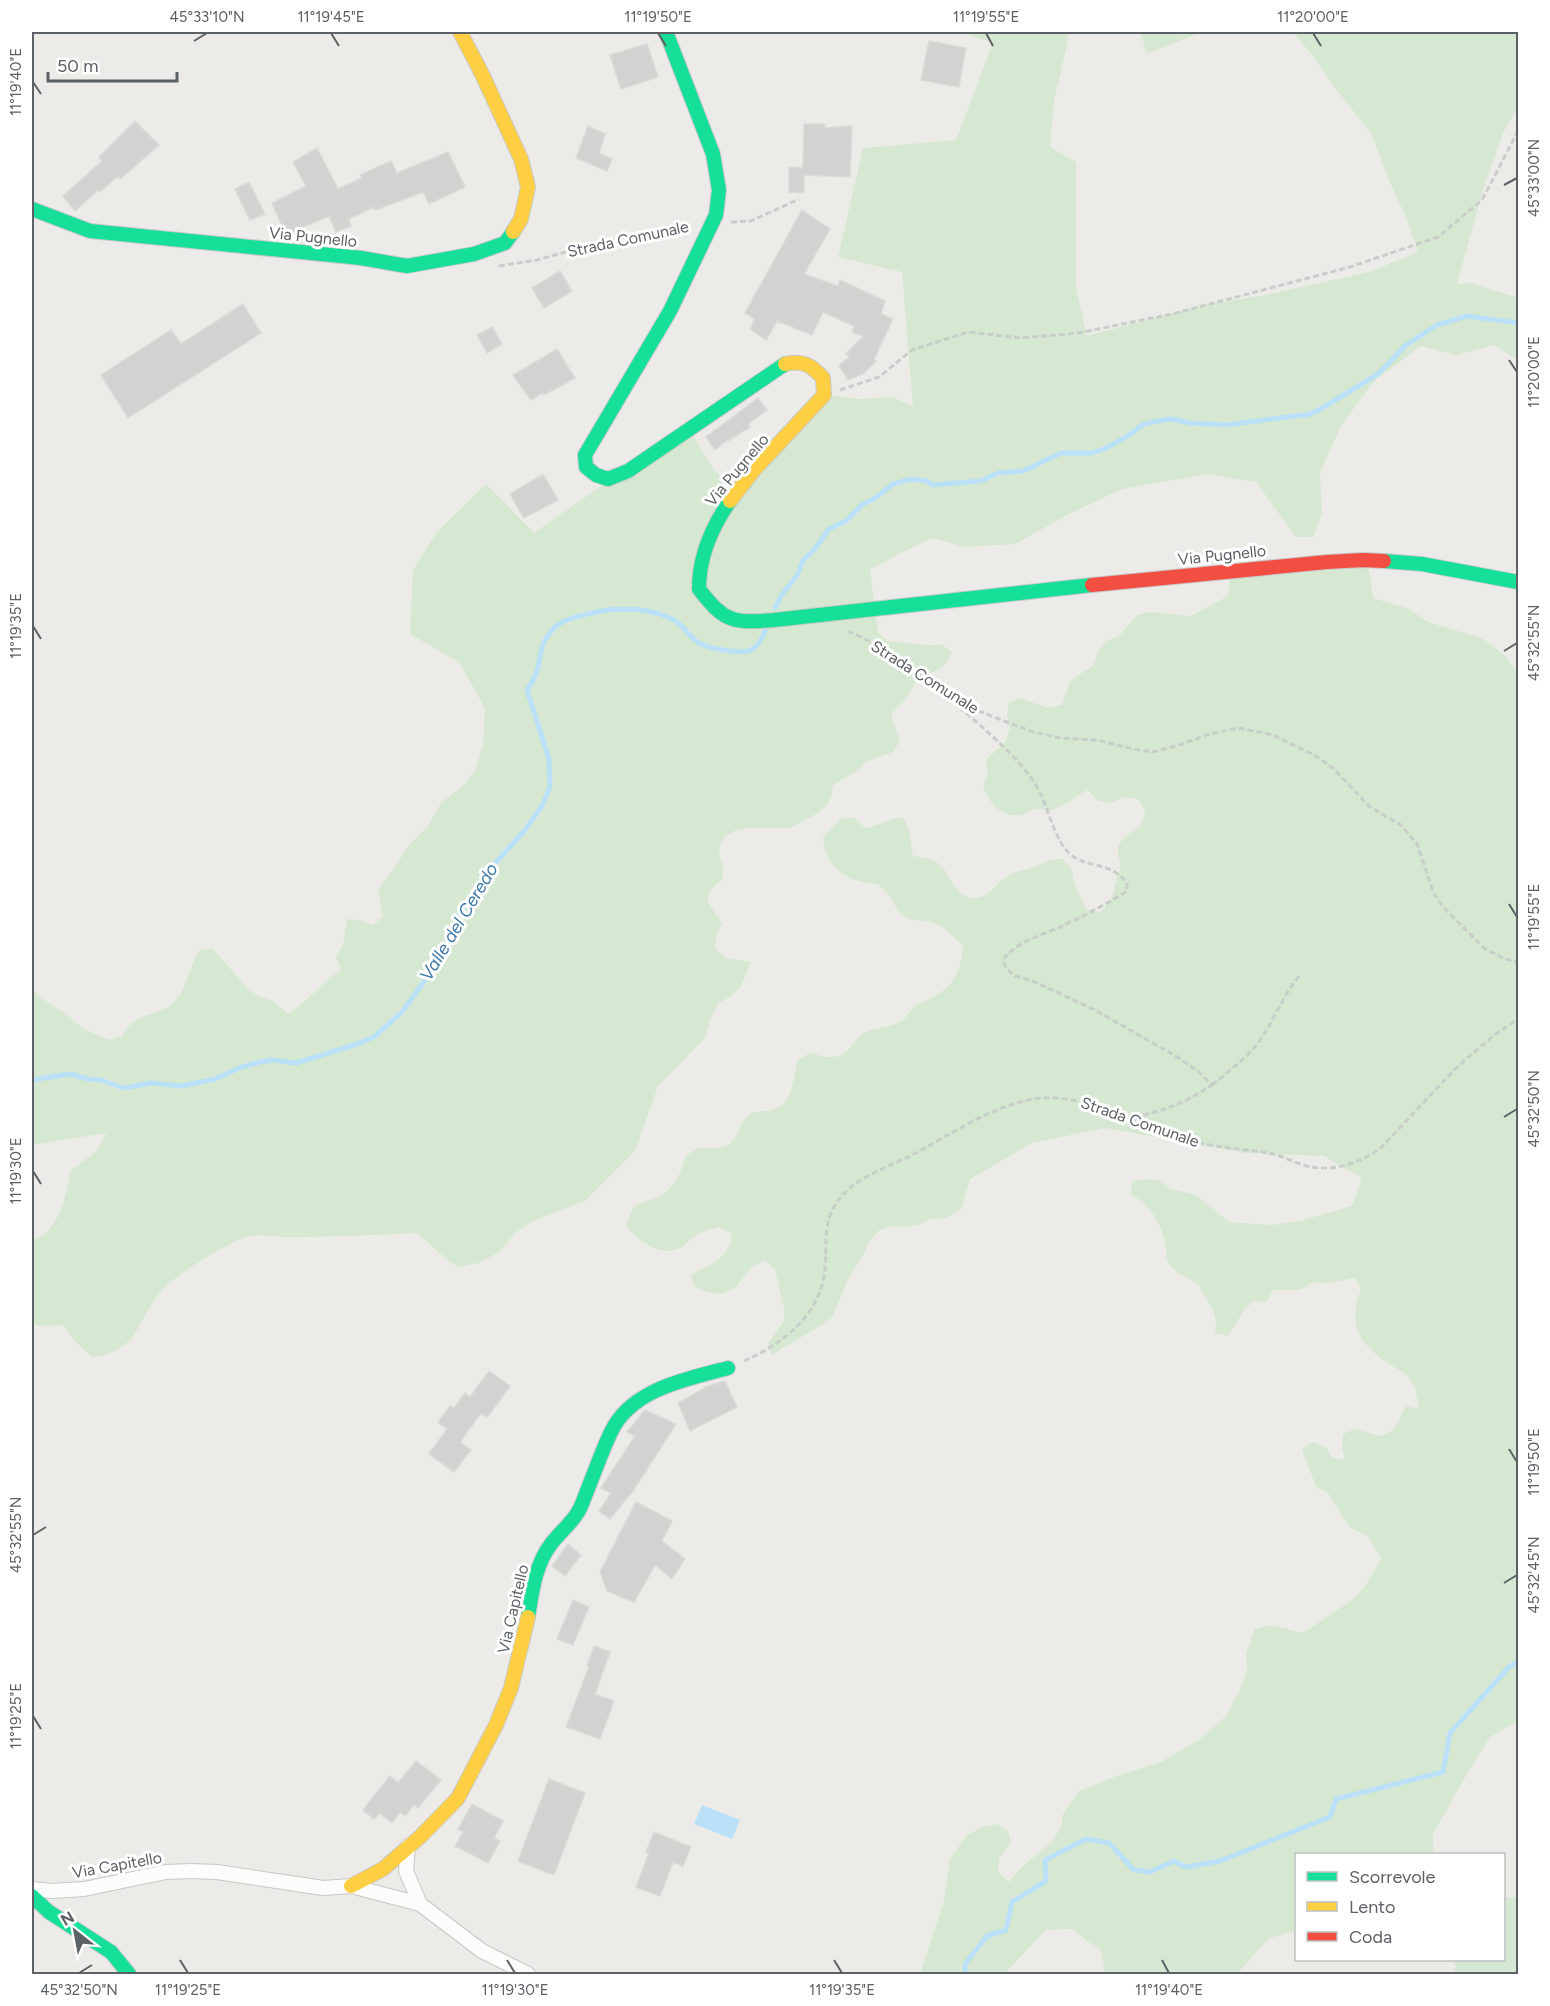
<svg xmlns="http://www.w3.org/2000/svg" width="1550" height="2006" font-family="Figtree,sans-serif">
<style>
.green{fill:#d6e8d2}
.water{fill:#bbe1f8}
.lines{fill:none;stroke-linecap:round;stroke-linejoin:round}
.stream{stroke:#bbe1f8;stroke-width:5}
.building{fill:#d3d2d0;stroke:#dcdad6;stroke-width:1.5}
.street-casing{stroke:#c8c8c8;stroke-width:16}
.fast-casing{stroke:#c9c9c9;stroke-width:16}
.slow-casing{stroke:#c9c9c9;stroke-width:16}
.jam-casing{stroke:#c9c9c9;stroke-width:16}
.path{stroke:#c9ceca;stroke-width:3;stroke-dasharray:6 3;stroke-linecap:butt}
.street{stroke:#fcfcfb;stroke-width:14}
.fast{stroke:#16e098;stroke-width:14}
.slow{stroke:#ffcf43;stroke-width:14}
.jam{stroke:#f24e42;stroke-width:14}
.ticks{fill:none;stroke:#5c6165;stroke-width:2}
.labels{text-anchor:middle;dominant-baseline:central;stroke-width:6;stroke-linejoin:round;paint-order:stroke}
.street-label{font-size:16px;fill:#5c6165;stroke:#fff}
.water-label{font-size:18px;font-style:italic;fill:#3e79a9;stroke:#fff}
.neatline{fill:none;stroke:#5c6165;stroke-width:2}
.ticks-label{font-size:15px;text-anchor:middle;fill:#5c6165}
</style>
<rect width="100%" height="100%" fill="#edebe7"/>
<path class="green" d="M962,32H1067L1068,41L1054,100L1050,147L1076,162V288L1087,336L1203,305L1266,295L1369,272L1418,252L1405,215L1387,176L1372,135L1333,85L1310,52L1292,32H1518V107L1503,133L1482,193L1457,284L1471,283L1518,298V360L1494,345L1456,355L1421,346L1373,382L1341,426L1320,472L1322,514L1313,537H1296L1256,482L1208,474L1122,489L1067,515L1015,544L964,547L933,538L902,552L870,570L878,632L887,641C905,642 924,647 941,644L952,652C941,677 934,667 917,681C912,686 912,692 907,697C902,704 896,708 891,715L900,741L893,752L866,762L857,771L833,785C831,803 827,808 811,817C803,821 795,827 786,828C767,830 731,821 721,844C717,853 721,857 723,866C723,870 722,876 722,880L712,888L707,901L722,923L717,935L715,948L725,958L751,962L741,986L731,996L719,1003L712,1015L705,1038L658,1086L635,1151L585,1201L535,1220L516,1232L499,1252L479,1263L458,1267C442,1258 432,1244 417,1233C374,1235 332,1237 289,1237C270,1237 259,1232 240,1239C220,1248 183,1271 167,1285C136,1314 143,1352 92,1357L76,1342L63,1325L37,1326L32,1320V1241C37,1238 45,1235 48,1231C62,1215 68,1190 70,1171L97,1151L106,1133L32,1145V987L41,998L63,1012L84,1029L109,1040L122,1036C137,1008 157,1020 175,1001C188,987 189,966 200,950L213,949L249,990L260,997L273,1001L288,1014C308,1001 322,983 341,969L336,957L343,945L347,919L360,920L373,925L383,917L378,890L394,868L409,845L428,826L441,803L463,786L476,769L483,744L485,708L459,662L410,634L413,570L437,532L486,484L534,533L608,481L688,428L714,470L739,497L824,395L859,399L893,397L913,407L902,272L838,257L863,148L956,140L993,43Z
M1141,32H1202L1146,54Z
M1367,557L1373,598L1409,609L1428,622L1481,638L1505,655L1518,673V1721L1490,1737L1461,1784L1433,1834V1854H1296V1930L1268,1939L1237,1974H1105L1101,1951L1072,1929L1046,1930L1004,1974H920L944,1901L950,1859L967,1835L983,1827L996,1824L1008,1831L1011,1842L999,1858L998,1872L1009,1882L1020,1869L1051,1842L1061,1828L1063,1814L1079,1791L1111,1778L1161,1762L1200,1739L1226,1716L1241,1688L1247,1670L1246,1653L1255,1629L1269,1625L1303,1633L1355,1598L1368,1582L1381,1558L1367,1536L1349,1527L1328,1493L1316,1487C1312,1473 1305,1462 1302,1449L1313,1442L1326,1447L1332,1458L1345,1460L1342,1448L1343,1434L1355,1429L1381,1436L1394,1430L1406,1406L1419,1409C1417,1401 1417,1389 1412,1382C1408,1374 1401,1371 1394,1367C1362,1347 1346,1327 1361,1289L1355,1278L1327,1283L1313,1282L1300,1290H1273L1267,1302L1253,1301L1243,1312L1228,1336L1215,1333C1219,1311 1207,1304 1199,1285C1189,1278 1176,1274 1169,1264C1165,1259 1167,1253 1166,1247C1162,1225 1151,1205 1131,1194L1132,1181L1146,1179L1160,1181L1170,1189L1196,1195L1229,1222L1242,1223L1272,1225L1300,1221L1352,1206L1362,1178L1324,1156L1245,1153L1105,1128L1032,1143L970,1179L961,1209L946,1218L931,1219L919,1225L905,1227L891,1226L878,1231L869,1242L864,1254L849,1277L833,1316L823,1324L772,1355L768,1343L784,1321V1308L775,1269L764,1260L751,1268L734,1289L721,1294L707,1292L695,1287L691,1275C711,1263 729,1260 732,1234L719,1227C709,1230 700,1232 693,1238C689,1240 686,1245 682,1247C662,1259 638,1241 626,1226C635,1192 648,1208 667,1191C677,1182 682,1170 685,1157C688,1155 693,1151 697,1149C705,1146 716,1150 724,1147C739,1142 737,1124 749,1115C757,1109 767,1113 775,1109C793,1102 794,1077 797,1061L810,1053C824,1057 838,1061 849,1049C855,1042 856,1037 864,1033C874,1028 885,1028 895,1024C908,1019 907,1013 915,1006C920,1002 927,1001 932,998C955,985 961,971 963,946C954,938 946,927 934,923C925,919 912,923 903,916C894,908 891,893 880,886C876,883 868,884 862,882C838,876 824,861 823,837L842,818H855L865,828C879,826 889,818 903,817L909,830L913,856C921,857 932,858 939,864C952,875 953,896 974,898C991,899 997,880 1011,874C1018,871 1026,870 1033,867C1047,862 1047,859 1063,859L1072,869L1074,883L1086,909L1099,913C1117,898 1113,885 1121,866C1112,839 1124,841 1140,825C1143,822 1144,816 1145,811L1138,799L1124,797L1110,803L1097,800L1088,790C1075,796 1064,807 1051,810C1046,811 1042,808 1037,809C1032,809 1028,813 1024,814C1003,820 989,804 983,786L988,773L986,760L1006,741L1010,728L1007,715L1009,702L1021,698L1047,708L1062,705L1071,680L1094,665L1098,651L1107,641L1120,635L1137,615L1150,612L1191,616L1228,596L1230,574Z
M1518,1897V1974H1452L1456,1967L1453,1960H1504V1898Z"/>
<path class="water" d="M702,1805L740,1820L732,1839L694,1824Z"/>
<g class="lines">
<path class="stream" d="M775,608L781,596L798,574L803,560L814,550L829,529L846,521L863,504L874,499L893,484L911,479L927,481L932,485L981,481L998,473L1023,471L1061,453H1092L1104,449L1126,437L1144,424L1158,421L1171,419L1191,423L1227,425L1310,414L1319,410L1378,374L1406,345L1437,325L1467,316L1518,323
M32,1080L70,1074L88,1079L101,1080L123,1088L151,1083L181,1086L215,1079L239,1068L260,1062L273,1060L296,1063L354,1045L374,1037L402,1012L436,965L461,912L482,878L525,830L542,806L550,787L549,759L527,690C530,685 534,679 536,674C543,653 537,647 554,628C563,619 580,616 592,613C618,607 642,607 668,617C682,622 687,635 699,643C709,649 737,653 748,651C757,649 762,639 765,631
M965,1974V1964L987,1936L1006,1930L1012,1902L1046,1881L1045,1860L1086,1839L1109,1843L1134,1870L1150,1872L1174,1861L1185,1867L1220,1861L1330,1817L1336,1799L1443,1772L1450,1733L1509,1667L1518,1662"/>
</g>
<path class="building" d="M929,41L966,48L959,87L921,80Z
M647,44L658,77L621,89L610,55Z
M135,121L159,145L120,179L118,176L100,192L98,190L75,211L63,196L102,161L99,157Z
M804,124H825V128L852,126L850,177L804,175V193L789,192V167L803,168Z
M588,126L605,134L599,153L612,159L607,171L576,158Z
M317,148L338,189L362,178L360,175L391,161L397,173L448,152L465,187L429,204L423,192L376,210L374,207L349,219L351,226L336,232L329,216L303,227L304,230L287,237L272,203L306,186L293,162Z
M249,182L265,214L250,220L235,189Z
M802,210L830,229L804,274L838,286L840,280L885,301L881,314L893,319L874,359L876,361L864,373L848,380L839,365L850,357L846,354L863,336L852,332L854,326L823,312L812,335L777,321L766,340L750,329L755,319L745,313Z
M560,271L572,291L544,308L532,288Z
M243,304L261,333L128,418L101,375L171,330L181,344Z
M492,327L502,344L487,353L477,335Z
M557,349L575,378L544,395L543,393L531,400L513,375Z
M758,398L767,410L748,424L750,427L728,441L727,440L715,450L706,437Z
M543,474L558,500L524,518L510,494Z
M489,1371L510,1386L487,1418L481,1413L460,1442L471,1450L454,1472L429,1454L447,1429L438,1422L450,1406L454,1408L465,1393L470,1397Z
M725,1381L737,1407L690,1431L678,1403L708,1386Z
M645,1410L676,1424L633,1491L610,1519L599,1511L611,1493L601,1488L635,1436L627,1432Z
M636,1502L672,1521L662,1541L685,1559L672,1579L655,1565L634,1602L607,1591L600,1572Z
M568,1544L581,1555L565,1576L552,1566Z
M573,1600L589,1607L573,1645L557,1639Z
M594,1646L610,1652L595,1694L614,1701L600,1739L566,1727L589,1667L587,1666Z
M416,1761L441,1780L418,1808L414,1805L405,1816L400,1812L392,1823L380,1813L374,1819L363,1810L390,1776L398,1783Z
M549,1779L585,1793L554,1875L518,1861Z
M472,1804L503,1821L494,1838L500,1841L488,1863L455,1846L463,1832L458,1829Z
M654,1832L691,1847L683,1866L673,1862L660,1896L636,1887L649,1853L646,1852Z"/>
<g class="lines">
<defs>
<path id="street" d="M408,1846L406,1871L420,1904
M32,1889L52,1891L84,1889L166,1872L191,1871L217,1872L323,1888L351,1886L420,1904L482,1951L528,1974"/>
<path id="fast" d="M666,32L713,154L719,190L716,215L670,311L585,455L586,467L596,475L608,479L628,471L785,364
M32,209L90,231L361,258L407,266L474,254L505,243L513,232
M730,501C711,528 699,556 699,589C725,623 733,623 774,620L1092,585
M1384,561L1422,564L1518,582
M528,1617C532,1592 535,1565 551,1544C559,1533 571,1524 578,1512C582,1506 584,1498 587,1491C595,1471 602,1451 611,1432C631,1389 687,1379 728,1368
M32,1896L49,1912L111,1952L129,1974"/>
<path id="slow" d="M460,32L482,74L521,159L528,187L521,219L513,232
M730,501L754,470L824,395L823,378C811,365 803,360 785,364
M351,1886L383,1869L421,1836L458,1798L496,1725L511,1688L528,1617"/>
<path id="jam" d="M1092,585L1327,562L1363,560L1384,561"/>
</defs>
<use href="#street" class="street-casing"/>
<use href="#fast" class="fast-casing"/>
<use href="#slow" class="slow-casing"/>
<use href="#jam" class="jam-casing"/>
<path class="path" d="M731,222L751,221L799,199
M499,266L537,260L591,245L671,226L691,225
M840,390L879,377L912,350L968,332L1021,338L1078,333L1172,314L1350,267L1438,237L1482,200L1518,131
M848,631L869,641L943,691L976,710L1033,732L1061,738L1097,740L1133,749L1153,752L1179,745L1209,734L1239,728L1273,735L1314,755L1333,768L1370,807L1401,825L1417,844L1434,894L1444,908L1484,948L1505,959L1518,962
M946,695C976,723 1010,748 1034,782C1048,803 1052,835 1068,852C1084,869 1109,860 1127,883V891C1107,904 1085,915 1064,925C1044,935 1016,941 1003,960L1006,968L1015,976L1033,981L1095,1010L1179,1058L1199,1072L1212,1085C1183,1104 1164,1111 1130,1118
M1212,1085C1230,1070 1250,1056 1263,1036C1276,1015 1284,994 1300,975
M744,1361C780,1345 817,1318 824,1276C828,1253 822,1230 833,1209C848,1178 890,1167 918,1152C952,1133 985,1111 1024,1101C1061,1091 1094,1106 1129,1118C1137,1121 1147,1122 1155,1125C1165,1129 1174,1136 1184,1139C1213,1148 1243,1148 1273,1154C1285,1157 1295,1163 1307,1166C1334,1172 1357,1164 1380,1149L1456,1068L1493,1036L1518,1019"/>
<use href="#street" class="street"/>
<use href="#fast" class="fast"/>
<use href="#slow" class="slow"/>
<use href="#jam" class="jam"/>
</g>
<path class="ticks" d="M331,33L339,46M658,33L666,46M986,33L993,46M1313,33L1321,46M194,41L207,33M33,82L41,94M1504,185L1517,178M1509,360L1517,372M33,626L41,639M1504,651L1517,643M1509,904L1517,917M1504,1117L1517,1109M33,1171L41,1184M1509,1449L1517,1462M33,1535L46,1527M1504,1583L1517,1575M33,1716L41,1729M180,1960L188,1973M507,1960L515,1973M834,1960L842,1973M1162,1960L1169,1973M79,1973L92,1965"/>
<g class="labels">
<g class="street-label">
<text transform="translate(313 237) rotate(6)">Via Pugnello</text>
<text transform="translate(628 239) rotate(-12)">Strada Comunale</text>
<text transform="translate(737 470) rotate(-50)">Via Pugnello</text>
<text transform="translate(1222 555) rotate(-6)">Via Pugnello</text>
<text transform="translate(925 677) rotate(32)">Strada Comunale</text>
<text transform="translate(1140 1122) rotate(19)">Strada Comunale</text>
<text transform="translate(513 1609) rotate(-77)">Via Capitello</text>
<text transform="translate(117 1865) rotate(-10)">Via Capitello</text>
</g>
<g class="water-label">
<text transform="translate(459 922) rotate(-59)">Valle del Ceredo</text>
</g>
</g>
<rect width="1550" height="2006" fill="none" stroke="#ffffff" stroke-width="66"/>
<rect x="1295" y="1853" width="210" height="108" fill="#ffffff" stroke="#bec0c1" stroke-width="1.5"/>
<rect x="1307" y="1872" width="30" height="9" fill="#16e098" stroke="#bec0c1" stroke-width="1.5"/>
<text x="1349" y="1883" font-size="18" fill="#5c6165">Scorrevole</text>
<rect x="1307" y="1902" width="30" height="9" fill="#ffcf43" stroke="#bec0c1" stroke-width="1.5"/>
<text x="1349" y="1913" font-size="18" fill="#5c6165">Lento</text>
<rect x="1307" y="1932" width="30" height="9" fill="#f24e42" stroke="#bec0c1" stroke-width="1.5"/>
<text x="1349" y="1943" font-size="18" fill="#5c6165">Coda</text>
<g transform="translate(75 1931) rotate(329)" stroke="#ffffff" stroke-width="4.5" paint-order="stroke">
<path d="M0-4.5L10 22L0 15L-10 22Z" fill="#5c6165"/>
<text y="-9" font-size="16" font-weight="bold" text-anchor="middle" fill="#5c6165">N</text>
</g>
<path d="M48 72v9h129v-9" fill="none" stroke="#5c6165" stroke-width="3"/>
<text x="57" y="72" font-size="18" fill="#5c6165" stroke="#ffffff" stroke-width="4.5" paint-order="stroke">50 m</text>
<rect x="33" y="33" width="1484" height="1940" class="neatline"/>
<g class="ticks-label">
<text x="207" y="22">45°33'10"N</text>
<text x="331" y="22">11°19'45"E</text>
<text x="658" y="22">11°19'50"E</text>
<text x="986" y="22">11°19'55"E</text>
<text x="1313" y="22">11°20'00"E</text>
<text transform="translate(16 82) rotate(-90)" y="5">11°19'40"E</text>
<text transform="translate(1534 178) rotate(-90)" y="5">45°33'00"N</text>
<text transform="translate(1534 372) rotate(-90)" y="5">11°20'00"E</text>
<text transform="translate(16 626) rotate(-90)" y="5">11°19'35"E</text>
<text transform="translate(1534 643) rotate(-90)" y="5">45°32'55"N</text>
<text transform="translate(1534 917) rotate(-90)" y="5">11°19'55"E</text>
<text transform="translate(1534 1109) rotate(-90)" y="5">45°32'50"N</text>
<text transform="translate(16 1171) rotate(-90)" y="5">11°19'30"E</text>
<text transform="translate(1534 1462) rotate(-90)" y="5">11°19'50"E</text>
<text transform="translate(16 1535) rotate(-90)" y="5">45°32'55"N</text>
<text transform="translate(1534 1575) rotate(-90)" y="5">45°32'45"N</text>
<text transform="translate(16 1716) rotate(-90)" y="5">11°19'25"E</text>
<text x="79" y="1995">45°32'50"N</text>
<text x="188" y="1995">11°19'25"E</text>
<text x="515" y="1995">11°19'30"E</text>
<text x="842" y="1995">11°19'35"E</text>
<text x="1169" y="1995">11°19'40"E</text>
</g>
</svg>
